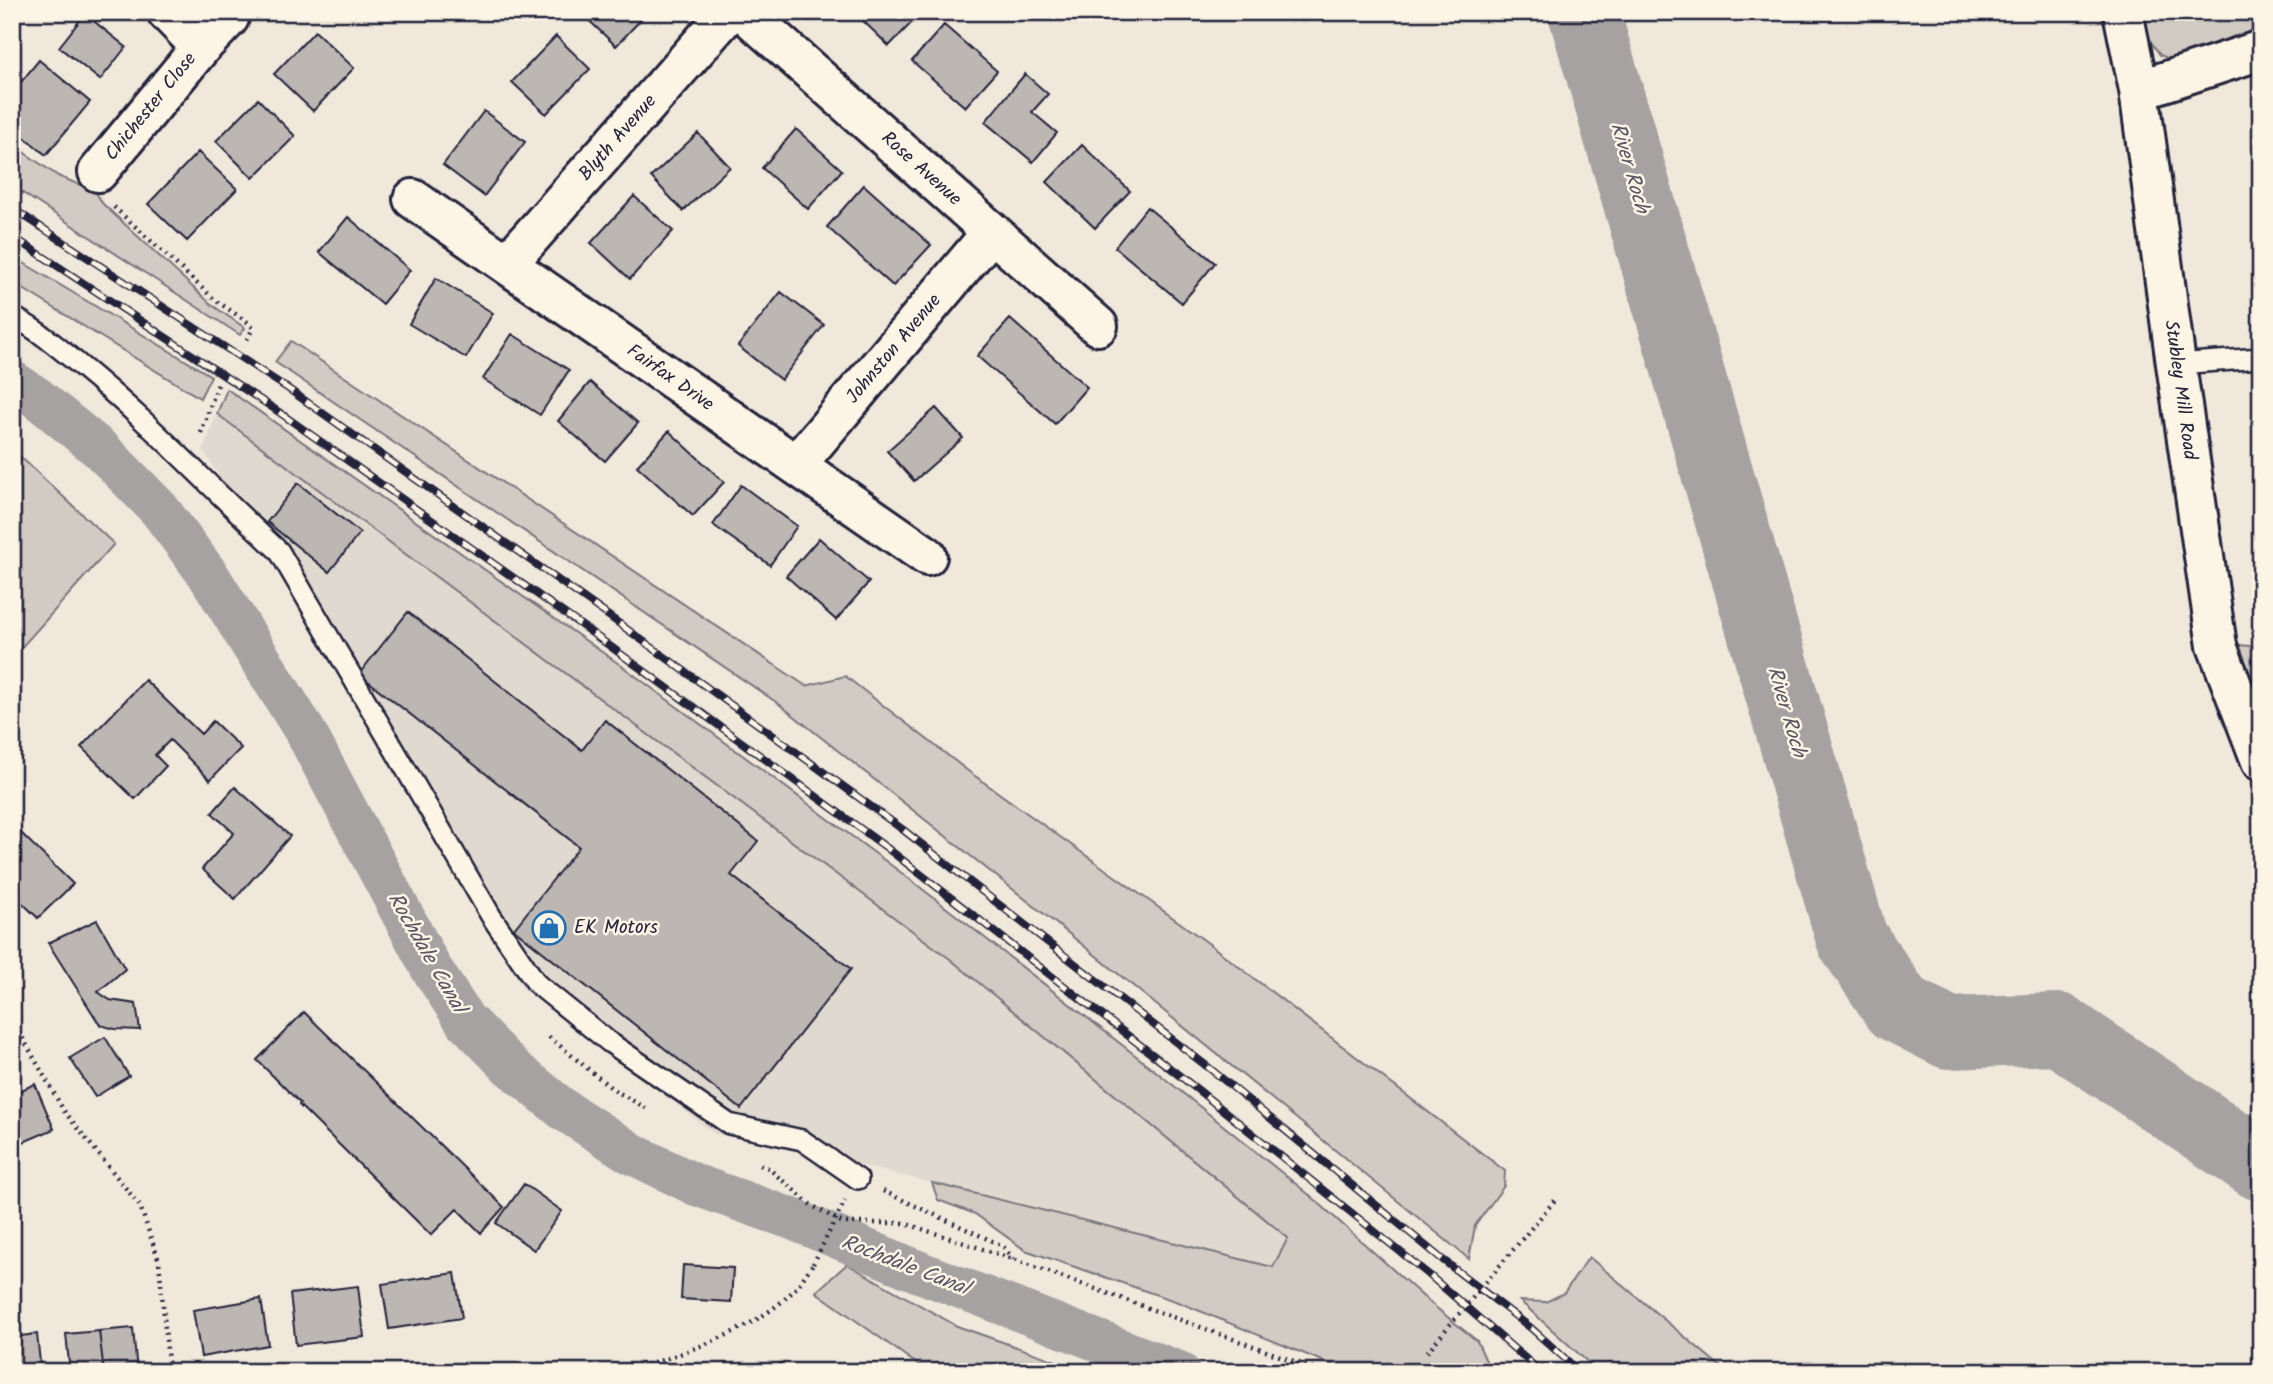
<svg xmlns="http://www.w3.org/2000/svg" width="2273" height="1384" font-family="Kalam,sans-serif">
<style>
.built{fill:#e0d9cf}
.green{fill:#d1cbc3;stroke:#7a767f;stroke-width:2}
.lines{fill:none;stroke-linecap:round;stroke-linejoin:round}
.canal{stroke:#a6a2a2;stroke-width:42}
.river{stroke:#a6a2a2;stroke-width:72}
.building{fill:#bcb7b3;stroke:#22223b;stroke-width:2}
.lane-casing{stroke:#22223b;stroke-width:24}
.street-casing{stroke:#22223b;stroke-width:44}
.path{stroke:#22223b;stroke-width:4.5;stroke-dasharray:2 5;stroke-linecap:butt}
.lane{stroke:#fcf5e5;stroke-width:19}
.street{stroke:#fcf5e5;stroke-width:38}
.rail-casing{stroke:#22223b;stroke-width:8}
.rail{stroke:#fcf5e5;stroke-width:5;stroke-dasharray:16;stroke-linecap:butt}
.path-bridge{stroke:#22223b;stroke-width:4.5;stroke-dasharray:2 5;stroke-linecap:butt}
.labels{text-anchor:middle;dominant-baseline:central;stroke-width:5;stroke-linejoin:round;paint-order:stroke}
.street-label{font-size:19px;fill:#22223b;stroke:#fcf5e5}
.poi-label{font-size:19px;fill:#22223b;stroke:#fcf5e5;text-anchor:start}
.water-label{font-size:21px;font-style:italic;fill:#575564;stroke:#fcf5e5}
</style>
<rect width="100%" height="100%" fill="#efe8db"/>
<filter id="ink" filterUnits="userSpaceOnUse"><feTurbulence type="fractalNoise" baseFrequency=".0143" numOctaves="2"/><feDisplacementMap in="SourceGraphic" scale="14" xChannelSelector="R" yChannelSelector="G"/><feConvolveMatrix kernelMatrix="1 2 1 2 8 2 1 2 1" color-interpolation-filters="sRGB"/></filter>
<g filter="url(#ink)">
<path class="built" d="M217,414L950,959L1288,1237L1273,1266L875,1169L773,1141L715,1134L522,987L413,796L273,562L203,450Z"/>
<path class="green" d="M2136,12H2234L2236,19L2261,12V41L2187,66L2160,55L2138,23Z
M12,144L58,176L95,191L103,204L212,305L245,328L240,335L12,186Z
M12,256L211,376L200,398L12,282Z
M291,341L806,686L845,676L968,771L1204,940L1505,1171L1504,1186L1475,1226L1469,1259L1068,933L779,704L275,362Z
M227,389L622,666L907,877L1158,1073L1312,1197L1428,1301L1477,1341L1491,1372H1349L1178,1302L1025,1250L975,1214L938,1200L932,1183L1273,1267L1288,1238L950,959L217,414Z
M12,449L114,544L12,658Z
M2228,644L2261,647V721Z
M1589,1257L1727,1372H1599L1520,1301L1546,1302L1564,1293Z
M847,1264L957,1326L1087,1372H928L816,1292Z"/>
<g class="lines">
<path class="canal" d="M12,381L36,397L101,450L159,509L209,576L306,733L431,968L465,1020L511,1067L564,1110L631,1153L696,1185L795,1220L922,1273L1179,1372"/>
<path class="river" d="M1584,12L1852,939L1898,1007L1949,1033L2058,1029L2261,1165"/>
</g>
<path class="building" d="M580,12H648L616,46Z
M854,12H922L889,46Z
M85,14L126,47L100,80L59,47Z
M944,25L997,71L965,107L912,61Z
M315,31L354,68L313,111L274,74Z
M556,36L590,69L546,114L512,82Z
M39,60L90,102L46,155L12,127V93Z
M1025,74L1048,94L1032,112L1057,133L1033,162L985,122Z
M258,99L295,136L253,178L216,141Z
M484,111L525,142L484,196L443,165Z
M796,129L842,170L808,209L762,168Z
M698,133L730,167L683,211L651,177Z
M1082,145L1130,191L1095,228L1047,182Z
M198,152L237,189L187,241L148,204Z
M864,185L931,245L893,286L827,227Z
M634,196L673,231L630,279L591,243Z
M1147,207L1215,263L1182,303L1115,247Z
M348,217L410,270L382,304L319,252Z
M436,278L493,313L466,358L409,324Z
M781,292L824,325L781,380L738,346Z
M1010,319L1087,387L1055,424L977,356Z
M512,334L569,370L540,415L483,379Z
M590,382L638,423L605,461L558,421Z
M936,408L963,438L914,481L887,451Z
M669,431L724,482L693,516L637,466Z
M298,483L360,533L329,572L267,522Z
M741,485L797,526L770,565L713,525Z
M819,538L869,582L836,620L786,576Z
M408,612L582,750L605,720L758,841L731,875L851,969L741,1109L514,929L579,847L359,674Z
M145,680L201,734L213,721L241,748L210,780L170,740L155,755L166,766L135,799L81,747Z
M235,787L290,836L235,899L202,869L234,833L212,813Z
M20,832L73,884L38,918L12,893V840Z
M97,920L125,969L98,992L110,1000L136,1004L140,1030L115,1029L100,1025L48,943Z
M304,1012L504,1207L481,1233L457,1209L431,1235L299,1105L300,1103L257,1060Z
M105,1037L129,1076L95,1097L70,1058Z
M35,1084L54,1129L14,1146L12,1094Z
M524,1184L562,1211L534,1250L496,1223Z
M683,1265L733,1268L731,1302L681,1299Z
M455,1273L462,1318L389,1329L382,1284Z
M358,1286L364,1337L296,1345L290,1294Z
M261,1299L268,1345L201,1357L193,1310Z
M133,1328L137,1372H104L99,1331Z
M99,1331L104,1372H70L66,1334Z
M37,1334L41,1372H12V1337Z
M780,1363L790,1372H773Z"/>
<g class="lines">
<defs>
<path id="lane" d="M12,316C38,330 59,348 82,367C152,424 212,490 279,551L491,916L537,984L609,1042L729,1124L802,1140L858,1179
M2176,364L2261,358"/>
<path id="street" d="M744,12L1098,326
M2123,12L2139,90L2176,364L2217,646L2261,761
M201,47L229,18
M2139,90L2261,50
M98,172L201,47L167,12
M413,199L927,556
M507,264L729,12
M796,465L992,232"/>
</defs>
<use href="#lane" class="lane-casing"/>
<use href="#street" class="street-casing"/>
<path class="path" d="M114,207L215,300L249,323L253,328L247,340
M201,433L219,381
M12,1029L21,1035L64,1111L140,1206L159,1261L169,1372
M549,1037L614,1090L646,1108
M760,1165L768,1168L811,1205L843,1223H904L1013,1259L1324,1372
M883,1191L1003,1246L1013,1259
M1427,1352L1555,1200
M627,1372C681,1353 753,1333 793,1291C801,1283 806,1273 813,1264"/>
<use href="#lane" class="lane"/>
<use href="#street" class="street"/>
<defs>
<path id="rail" d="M12,208L290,390L606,614L902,829L1213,1071L1443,1260L1531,1328L1580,1372
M12,236L276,410L592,633L887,848L1198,1090L1428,1274L1541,1372"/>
</defs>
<use href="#rail" class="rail-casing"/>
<use href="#rail" class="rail"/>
<path class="path-bridge" d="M813,1264L845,1201"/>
</g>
</g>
<defs>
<symbol id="shop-ring" viewBox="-11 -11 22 22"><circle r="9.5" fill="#fcf5e5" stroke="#1f6fb2" stroke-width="1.5"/><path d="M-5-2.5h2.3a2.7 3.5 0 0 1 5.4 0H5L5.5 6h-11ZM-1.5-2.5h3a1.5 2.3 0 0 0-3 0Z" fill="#1f6fb2"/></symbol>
</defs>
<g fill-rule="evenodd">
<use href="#shop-ring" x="530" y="909" width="38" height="38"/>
</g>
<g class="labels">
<g class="street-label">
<text transform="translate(151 107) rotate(-51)">Chichester Close</text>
<text transform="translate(618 138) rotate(-49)">Blyth Avenue</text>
<text transform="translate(921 169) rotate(42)">Rose Avenue</text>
<text transform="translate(894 349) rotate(-50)">Johnston Avenue</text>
<text transform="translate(670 378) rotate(35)">Fairfax Drive</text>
<text transform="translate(2180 390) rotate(82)">Stubley Mill Road</text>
</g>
<g class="poi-label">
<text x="574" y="928">EK Motors</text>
</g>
<g class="water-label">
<text transform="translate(1629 168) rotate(74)">River Roch</text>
<text transform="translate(1786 712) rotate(74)">River Roch</text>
<text transform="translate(426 953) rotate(60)">Rochdale Canal</text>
<text transform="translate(905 1266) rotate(21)">Rochdale Canal</text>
</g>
</g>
<rect width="2273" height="1384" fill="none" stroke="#fcf5e5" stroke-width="42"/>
<rect x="21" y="21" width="2231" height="1342" fill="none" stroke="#22223b" stroke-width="2.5" filter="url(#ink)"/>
</svg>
